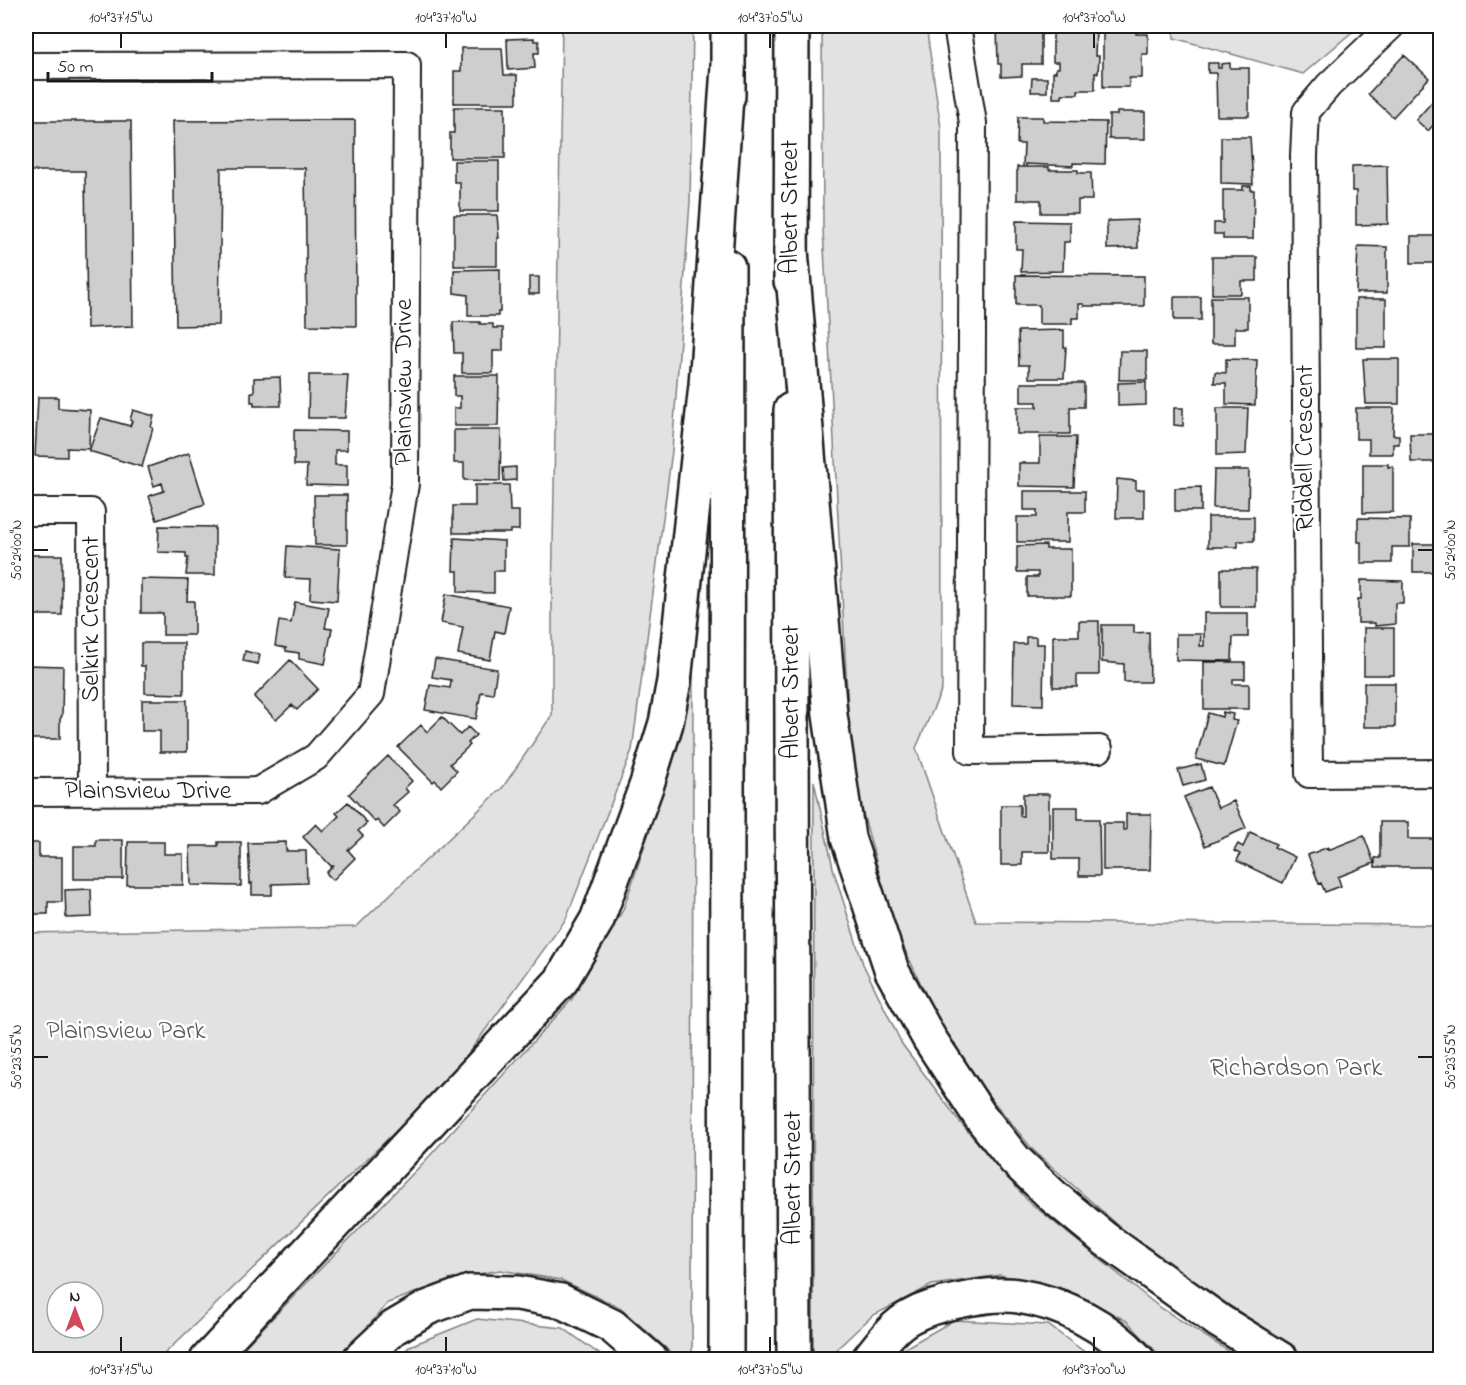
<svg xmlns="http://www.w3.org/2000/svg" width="1466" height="1385" font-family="'Indie Flower',sans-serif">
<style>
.green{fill:#e2e2e2;stroke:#7f7f7f;stroke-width:1.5;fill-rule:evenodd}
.building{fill:#cecece;stroke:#1c1c1c;stroke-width:1.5}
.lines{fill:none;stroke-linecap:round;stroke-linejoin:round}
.street-casing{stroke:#1c1c1c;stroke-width:30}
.primary-casing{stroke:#1c1c1c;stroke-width:38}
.highway-casing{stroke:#1c1c1c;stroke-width:38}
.street{stroke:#fff;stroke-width:26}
.primary{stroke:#fff;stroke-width:33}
.highway{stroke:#fff;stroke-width:33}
.ticks{fill:none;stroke:#1c1c1c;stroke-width:2}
.labels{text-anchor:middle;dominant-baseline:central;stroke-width:5;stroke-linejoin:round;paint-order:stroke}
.street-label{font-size:26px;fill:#1c1c1c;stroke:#fff}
.park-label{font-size:26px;fill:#575757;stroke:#fff}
.neatline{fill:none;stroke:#1c1c1c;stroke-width:2}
.ticks-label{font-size:15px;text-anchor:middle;fill:#1c1c1c}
</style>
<rect width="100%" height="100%" fill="#fff"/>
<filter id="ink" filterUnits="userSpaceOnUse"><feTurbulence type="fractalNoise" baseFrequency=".0167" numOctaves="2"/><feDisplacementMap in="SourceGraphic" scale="12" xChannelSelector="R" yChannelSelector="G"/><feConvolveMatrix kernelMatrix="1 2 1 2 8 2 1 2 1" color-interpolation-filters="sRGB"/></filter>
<g filter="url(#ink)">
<path class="green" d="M562,26H693L690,202L672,451L632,750L566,919L449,1080L159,1359H26V933L356,927L503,787L552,715V604ZM57,1292H93V1328H57Z
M822,26H926L941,128L942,689L916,748L976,922L1440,925V1359H1307L1136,1241L1033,1150L952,1051L893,924L851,769L823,229Z
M1174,26H1359L1303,74L1174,38Z
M693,651L692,1359H674L667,1349L619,1307L561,1280L500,1270L452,1279L388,1303L340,1359L232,1360L425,1161L572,999L623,910L681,737Z
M814,781L834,872L863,964L902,1044L959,1121L1028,1201L1158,1306L1241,1359H1163L1127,1321L1067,1290L1000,1275L932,1285L872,1316L839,1347L830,1359L813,1360Z
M477,1319L563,1328L606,1359H397L410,1346Z
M954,1320L1048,1325L1094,1359L884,1360Z"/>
<path class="building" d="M997,26H1049V34H1041V64H1022V76L1001,77V64H998Z
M1053,28L1096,31L1095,56H1099L1098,73H1095V90H1078V94H1062V98H1053V72H1056V68H1059V62H1053Z
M1103,28H1136V34H1148V54H1142V78H1129V87H1103Z
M534,38V41H539V53H534L535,68L508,70L507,39Z
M461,48H502L504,75H517V103H454V71H461Z
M1404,55L1429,78L1393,117L1368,94Z
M1208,63H1218V68H1221V64L1230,63V68H1249V116H1217L1216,73H1208Z
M1032,78H1047V92H1031Z
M1440,93V130L1434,124L1428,131L1416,120Z
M454,107H505V158H450V133H454Z
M1117,112H1145V139H1109V115H1117Z
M1018,117H1043V121L1106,122L1105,164L1073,163V166L1026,164V167H1023L1024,144H1017Z
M355,120L356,326L307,325L305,168H221L219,325L176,326L173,121Z
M26,121H131L133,326L87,328L85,171H26Z
M1221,137H1250L1253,184L1221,183Z
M454,161H499V211H460V182H454Z
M1387,165L1388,224L1356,225V191H1352V166Z
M1017,167H1049V170H1078V173H1091L1092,200H1078V213H1041V200H1017Z
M1243,186H1251V190H1254L1253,239H1223V234H1214V223H1223V190H1243Z
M454,215H497L499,238H497V266H454Z
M1137,220L1138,248L1107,249V221Z
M1016,221L1070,222V242H1064L1063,271L1021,272L1022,249H1016Z
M1411,236H1440V263H1411Z
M1358,246L1387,247V293H1356Z
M1212,257H1257V281H1241V294H1212Z
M500,269V312H498V316H468V295L454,293V270Z
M1016,275L1144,276V306H1084V304H1079V318H1072V324H1039V305H1016Z
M529,277H539V294H529Z
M1174,297H1201V320H1174Z
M1211,297H1248V328H1235V344H1211Z
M1356,299H1386V348H1356Z
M453,322H480V324H493V328H503V351H493V373H462V353H454Z
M1064,330V347H1066L1064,378H1029V365H1019L1018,331Z
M1120,351H1147V380H1119Z
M1226,359L1257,360L1255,405L1226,404V383H1214L1215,372L1226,373Z
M1363,359H1399V404H1366Z
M309,375H348L345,418H308Z
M454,376H499L498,426H454V408H460V396H454Z
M280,377L281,406H254V402H251V392H254V378Z
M1146,382V405L1118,406V383Z
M1021,383H1084V407H1070V434H1017V407H1037V402H1021Z
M38,397H58V408L90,410L89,449L67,448V457L35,456Z
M1174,408H1183V426L1174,425Z
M1217,408H1248L1246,454L1217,455Z
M1356,408H1394L1393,435H1399V444H1393V454H1369V439H1356Z
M26,410H28V464H26Z
M133,410L154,416L151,427L153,428L142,467L89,451L101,418L130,426L132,421L130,420Z
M294,430L347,431V450H335V465H347V486L306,485L307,465H294Z
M454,430H501L500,481L464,480V463H454Z
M1410,434H1440V462H1411Z
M1040,437H1076L1074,487L1019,486V463H1040Z
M189,453L205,504L157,520L149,496L164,491L162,483L154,486L148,467Z
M1363,464H1388V467L1393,466V512L1363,513Z
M516,467V480L504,481L503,468Z
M1214,470H1249L1248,509L1213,508Z
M1117,479L1136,481V490L1144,489V518H1116Z
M475,485H509L510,511H519V530H510V533H453V506H475Z
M1201,487V511H1175V488Z
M1024,491H1085V512H1068V542H1017V517H1037V510H1024Z
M314,495H347V545H315Z
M1208,517H1254V541H1238V547H1208Z
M1358,518L1410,519V547H1392V563H1361V542H1358Z
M159,526L215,527V575H186L188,558H186V553L158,552Z
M454,538L504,541V571H494V593L458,592V571H453Z
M1413,544H1440V572H1413Z
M1046,545V549H1071V596H1027V577H1038V572H1017V546Z
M287,546L340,549L337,601L310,599L311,579L285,578Z
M26,555H62V615H26Z
M1221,569H1256V607H1221Z
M141,579L188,580L187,601H194V635H163V613H141Z
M1361,580L1403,581V603H1395V624L1375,626V623H1358V599H1361Z
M446,594L509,606L504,633L495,631L490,660L458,654L463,627L441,623Z
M295,602L329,608L325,628L332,629L325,664L299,659V653L286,651V648L275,646L279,621L291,623Z
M1204,613H1248V637H1233L1232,661L1176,660V634H1201L1200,646H1204Z
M1079,621H1099V675H1077V687H1053V636H1079Z
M1102,625H1134V633L1149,632L1150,682H1124V664L1102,662Z
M1364,628H1394V675H1364Z
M1026,637H1036V644H1044L1043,705L1013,704L1014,644H1026Z
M141,643H184V694L145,693V666H141Z
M245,651L260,655L258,664L243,661Z
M435,659L497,669L493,694L481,692L476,719L425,710L430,685L450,688L451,680L432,677Z
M290,660L318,689L297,710L292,705L276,720L254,697Z
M1204,662H1245V679H1233V684H1249V709H1204Z
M26,665L63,666L62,716L60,719V739H26Z
M1364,683H1395V727H1364Z
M142,700H187V752H160V731H142Z
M1223,712L1233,714L1232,720L1237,721L1224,766L1196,759L1208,713L1222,717Z
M442,717L460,735L468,727L476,735L468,743L470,745L450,764L457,771L441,787L435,780L433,782L398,747L421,725L427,732Z
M388,756L412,781L405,788L408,792L393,805L400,812L384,828L377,820L375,822L349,794Z
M1201,764L1205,780L1183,786L1178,770Z
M1209,787L1218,808L1234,801L1246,828L1205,846L1184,797Z
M1023,794H1049V852H1022V865H1001V805H1020V816H1023Z
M348,802L367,823L358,831L363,836L348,850L355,858L333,880L326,873L333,866H331L303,837L316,824L323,831L339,816L336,813Z
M1053,807H1078V819H1099L1100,876H1079V859H1053Z
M1126,814H1151L1150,870H1103V823H1123V830H1126Z
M1380,822H1408V839H1438V867H1375V858H1380Z
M1250,832L1276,844L1274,847L1295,857L1283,883L1237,861L1240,854L1234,851L1238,844L1243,847Z
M1364,836L1374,863L1338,877L1341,886L1325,892L1321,883L1319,884L1308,855L1328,847V850Z
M96,840H123V879H74V846H96Z
M128,842H164V854H183V885H127Z
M218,842H241V886L191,885L190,846H218Z
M286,842V851H306L307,883L272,884V895H252V883L250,884L248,843Z
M26,843H39V857H62V902H48V914H26Z
M91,889L92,917L66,918L65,890Z"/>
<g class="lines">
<defs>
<path id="street" d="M957,26L973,123L970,751L1099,749
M1391,26L1329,85L1306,112L1304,156L1309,774L1440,773
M26,66L407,65L405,484L371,694L316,757L258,791L26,792
M26,512H91L92,792"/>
<path id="primary" d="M728,96V26
M791,281L792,26
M791,410L794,1360
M726,1360L728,267"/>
<path id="highway" d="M791,251L830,715L848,838L892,971L929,1038L980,1116L1015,1160L1054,1197L1105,1239L1219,1321L1282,1360
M207,1360L561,981L597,920L647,784L666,723L674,681L706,385L728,68
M359,1360L393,1328L427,1308L470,1292L518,1293L561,1301L612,1326L651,1360
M868,1360C880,1345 893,1326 910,1317C924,1309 942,1304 958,1301C977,1297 998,1293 1018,1296C1064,1303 1107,1326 1138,1360"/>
</defs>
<use href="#street" class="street-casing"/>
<use href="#primary" class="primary-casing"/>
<use href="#highway" class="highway-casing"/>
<use href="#street" class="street"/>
<use href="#primary" class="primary"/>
<use href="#highway" class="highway"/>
</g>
</g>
<path class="ticks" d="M121,33V48M446,33V48M770,33V48M1094,33V48M33,550H48M1418,550H1433M33,1057H48M1418,1057H1433M121,1337V1352M446,1337V1352M770,1337V1352M1094,1337V1352"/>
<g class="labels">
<g class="street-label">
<text transform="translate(791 207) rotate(-90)">Albert Street</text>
<text transform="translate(405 382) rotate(-90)">Plainsview Drive</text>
<text transform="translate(1306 448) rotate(-90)">Riddell Crescent</text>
<text transform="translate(92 619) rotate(-90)">Selkirk Crescent</text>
<text transform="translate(792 692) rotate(-90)">Albert Street</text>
<text x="148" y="792">Plainsview Drive</text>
<text transform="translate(794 1178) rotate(-90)">Albert Street</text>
</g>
<g class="park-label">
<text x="126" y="1032">Plainsview Park</text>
<text x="1296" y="1069">Richardson Park</text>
</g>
</g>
<rect width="1466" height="1385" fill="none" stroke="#fff" stroke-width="66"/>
<g transform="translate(75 1310)"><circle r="28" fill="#ffffff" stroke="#a4a4a4" stroke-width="1.5"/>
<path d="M0-4.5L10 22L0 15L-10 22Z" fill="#d1495b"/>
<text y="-9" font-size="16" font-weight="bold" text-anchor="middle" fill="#1c1c1c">N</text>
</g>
<path d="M48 72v9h164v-9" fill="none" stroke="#1c1c1c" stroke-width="3"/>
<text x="57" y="72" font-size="18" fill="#1c1c1c" stroke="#ffffff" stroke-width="4.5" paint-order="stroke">50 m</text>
<rect x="33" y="33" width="1400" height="1319" class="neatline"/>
<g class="ticks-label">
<text x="121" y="22">104°37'15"W</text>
<text x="446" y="22">104°37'10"W</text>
<text x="770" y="22">104°37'05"W</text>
<text x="1094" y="22">104°37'00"W</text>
<text transform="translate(16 550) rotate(-90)" y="5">50°24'00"N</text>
<text transform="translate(1450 550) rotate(-90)" y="5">50°24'00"N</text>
<text transform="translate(16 1057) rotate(-90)" y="5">50°23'55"N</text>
<text transform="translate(1450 1057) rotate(-90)" y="5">50°23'55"N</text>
<text x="121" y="1374">104°37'15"W</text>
<text x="446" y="1374">104°37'10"W</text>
<text x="770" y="1374">104°37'05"W</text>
<text x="1094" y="1374">104°37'00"W</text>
</g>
</svg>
